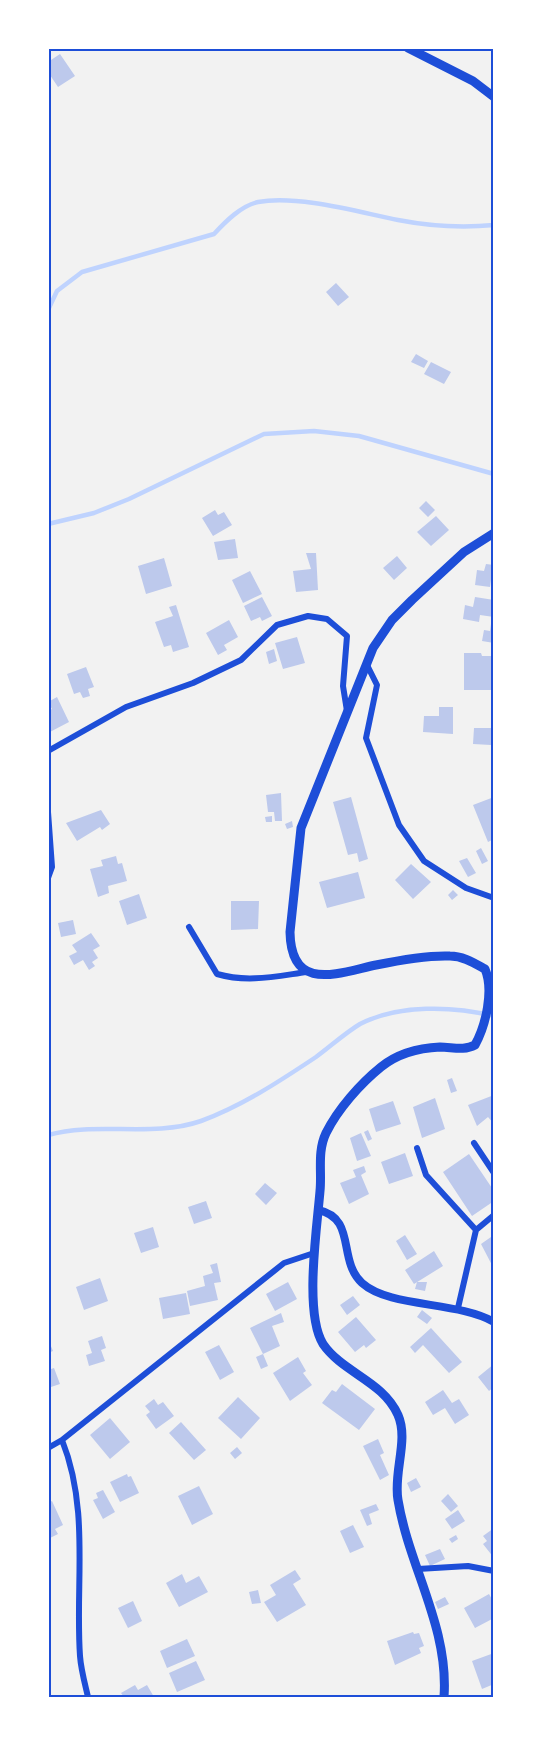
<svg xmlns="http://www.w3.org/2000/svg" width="542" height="1745" font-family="Ubuntu,sans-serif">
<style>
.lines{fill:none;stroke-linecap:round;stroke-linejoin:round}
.stream{stroke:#bfd3fe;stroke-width:4.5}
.building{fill:#bdc9ec}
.minor{stroke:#1d4ed8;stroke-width:6}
.tertiary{stroke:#1d4ed8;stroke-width:8}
.secondary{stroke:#1d4ed8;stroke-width:9}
.neatline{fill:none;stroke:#1d4ed8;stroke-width:2}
</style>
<rect width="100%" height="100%" fill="#f2f2f2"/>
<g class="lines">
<path class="stream" d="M48,310L57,291L82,272L214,234C226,221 241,206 258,202C299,195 358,212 398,220C429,226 463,228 494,225
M48,524L94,513L129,499L264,434L314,431L359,436L494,474
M48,1135C97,1121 152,1138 201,1121C242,1106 280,1081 316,1057C331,1046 345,1033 360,1024C399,1004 453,1006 494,1016"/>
</g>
<path class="building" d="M60,54L75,76L58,87L48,72V62Z
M336,283L349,297L338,306L326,292Z
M416,354L428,361L424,368L411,362Z
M431,362L451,372L444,384L424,374Z
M426,501L435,510L428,517L419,508Z
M215,510L218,515L224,512L232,525L213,536L202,518Z
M436,516L449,530L431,546L417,532Z
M235,539L238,558L218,560L214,542Z
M306,553H316L318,590L296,592L293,571L311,569Z
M397,556L407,568L394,580L383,568Z
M164,558L172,586L146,594L138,566Z
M486,564L494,565V581L491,580L490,587L475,585L477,570L484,571Z
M250,571L262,594L243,603L232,580Z
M262,597L272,616L262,621L260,617L251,621L244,606Z
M475,597L494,600V617L480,615L479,622L463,619L465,605L473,607Z
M176,605L189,647L173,652L171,645L164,647L155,622L173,616L169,607Z
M229,620L238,637L224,645L227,650L218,655L206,633Z
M491,624H494V643L482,641L484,630L490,631Z
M297,637L305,663L283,669L275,643Z
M274,649L277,661L269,664L266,652Z
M464,653H481L482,656H491V660H494L491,690H464Z
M86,667L94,687L88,689L90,696L83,698L80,692L74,694L67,674Z
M57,697L69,722L48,733V711L52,709L48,702Z
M439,707H453V734L423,732L424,716H439Z
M474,728H492L491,745L473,744Z
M281,793L282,821H275L274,812H268L266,795Z
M351,797L368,859L359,862L357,853L348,855L333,802Z
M494,797V839L488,842L473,805Z
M101,810L110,824L102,830L100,827L77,841L66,823Z
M272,816V822H266L265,817Z
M292,821L293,827L287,829L285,824Z
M481,848L488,861L482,864L476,851Z
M116,856L118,864L122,863L127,881L108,886L109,893L98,897L90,869L103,866L101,860Z
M467,858L476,873L468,877L459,861Z
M411,864L431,882L413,899L395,880Z
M358,872L365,898L327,908L319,882Z
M453,890L458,895L452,900L448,895Z
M139,894L147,918L127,925L119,901Z
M231,901H259L258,929L231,930Z
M73,920L76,934L61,937L58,923Z
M91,933L100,946L93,950L98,958L92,962L95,966L89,970L83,960L74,965L69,956L77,952L72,945Z
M452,1078L457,1091L451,1093L447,1080Z
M494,1095V1124L488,1117L477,1126L468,1105Z
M435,1098L445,1129L422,1138L413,1107Z
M393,1101L401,1124L376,1132L369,1109Z
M368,1130L372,1139L368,1141L364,1132Z
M361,1133L371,1156L357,1161L350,1138Z
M405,1153L413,1176L389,1184L381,1162Z
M469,1154L494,1191V1201L472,1216L443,1172Z
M364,1166L366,1172L361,1175L369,1194L349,1204L340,1183L356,1177L353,1170Z
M265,1183L277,1193L266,1205L255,1194Z
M206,1201L212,1218L194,1224L188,1207Z
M153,1227L159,1247L141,1253L134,1233Z
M405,1235L417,1254L407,1260L396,1241Z
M491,1237L494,1241V1269L481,1244Z
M434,1251L443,1266L414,1284L405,1270Z
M217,1263L221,1282L214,1283L218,1300L190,1306L187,1291L205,1286L203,1276L213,1273L210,1265Z
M100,1278L108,1301L84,1310L76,1287Z
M288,1282L297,1299L275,1311L266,1294Z
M417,1282H427L425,1291L415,1289Z
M186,1293L190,1314L163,1319L159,1298Z
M353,1296L360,1305L347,1315L340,1305Z
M422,1310L432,1318L427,1324L417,1317Z
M281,1313L284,1322L272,1326L280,1346L263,1354L250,1328Z
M356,1317L376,1340L366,1348L364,1345L355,1352L338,1332Z
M431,1328L462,1362L449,1373L423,1345L415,1353L410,1347Z
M102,1336L106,1348L101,1350L105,1361L89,1366L86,1355L92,1353L88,1341Z
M48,1339L53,1351L48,1353Z
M219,1345L234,1372L220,1380L205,1352Z
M263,1354L268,1366L261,1369L256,1357Z
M298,1357L306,1371L303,1373L312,1385L290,1401L273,1373Z
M48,1361L51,1369L54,1368L60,1384L48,1388Z
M494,1364V1387L489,1391L478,1377Z
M342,1384L375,1409L359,1430L322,1403L332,1390L336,1392Z
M443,1390L452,1403L459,1399L469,1415L455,1424L445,1408L433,1415L425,1402Z
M238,1397L260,1418L241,1439L218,1418Z
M154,1399L158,1405L163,1402L174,1416L156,1429L146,1415L150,1412L145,1406Z
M110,1418L130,1442L110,1459L90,1435Z
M181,1422L206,1450L194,1460L169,1433Z
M378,1439L384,1453L380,1455L389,1475L380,1480L363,1446Z
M237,1447L242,1453L235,1459L230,1453Z
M127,1474L128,1477L131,1476L139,1493L120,1502L110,1482Z
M416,1478L421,1487L411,1492L407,1483Z
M199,1486L213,1514L192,1525L178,1496Z
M103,1490L115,1512L103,1519L93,1500L98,1498L96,1493Z
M448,1494L458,1506L451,1512L441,1501Z
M52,1501L63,1525L55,1529L58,1534L48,1539V1503Z
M376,1504L379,1510L369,1514L372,1524L367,1526L360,1510Z
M458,1510L465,1521L452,1529L445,1519Z
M353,1525L364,1547L350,1553L340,1531Z
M494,1528V1558L483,1544L487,1541L483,1536Z
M456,1535L458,1539L452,1543L449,1539Z
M440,1549L445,1559L430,1566L425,1555Z
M295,1570L301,1579L293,1584L306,1605L277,1622L264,1602L276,1595L270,1585Z
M182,1574L186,1583L199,1576L208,1592L179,1607L166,1583Z
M258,1590L261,1603L252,1604L249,1592Z
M489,1594L494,1603V1618L475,1628L464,1608Z
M445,1597L449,1604L438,1609L435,1602Z
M133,1601L142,1621L128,1628L118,1608Z
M413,1632L414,1634L419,1633L424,1646L419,1648L421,1653L395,1665L387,1641Z
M187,1639L195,1656L167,1668L160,1651Z
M494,1653V1684L482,1689L472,1661Z
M196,1661L205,1680L177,1692L169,1673Z
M135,1685L138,1690L147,1685L154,1697H124L121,1693Z"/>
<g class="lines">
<path class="minor" d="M367,665L377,685L366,738L399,825L424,861L466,888L494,898
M48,751L126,707L193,683L241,660L277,625L308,616L327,619L347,636L343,686L347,711
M48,812L52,867L48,878
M189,927L217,974C248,983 277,976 307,972
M474,1143L494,1173
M417,1148L426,1175L476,1230
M458,1308L476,1230L494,1215
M48,1448L62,1440
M418,1569L468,1566L494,1571
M88,1697C85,1684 81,1670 80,1656C75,1584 90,1510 62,1440L284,1263L314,1253"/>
<path class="tertiary" d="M318,1210C357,1218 337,1260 362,1283C390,1308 457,1301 494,1322"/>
<path class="secondary" d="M408,48L473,81L494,97
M444,1697C449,1627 409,1567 398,1500C393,1473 409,1440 398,1415C383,1381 343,1373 323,1344C304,1313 317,1228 320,1191C322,1172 317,1152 326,1133C338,1109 360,1084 381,1067C397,1054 419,1048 440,1047C452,1047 464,1051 475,1045C486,1025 494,990 485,969C474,963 463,956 450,956C426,955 400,960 376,965C338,973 291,993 290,932L301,828L373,648L392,620L412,600L464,552L494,533"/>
</g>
<rect width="542" height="1745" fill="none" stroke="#ffffff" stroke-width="99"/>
<rect x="50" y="50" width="442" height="1646" class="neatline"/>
</svg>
